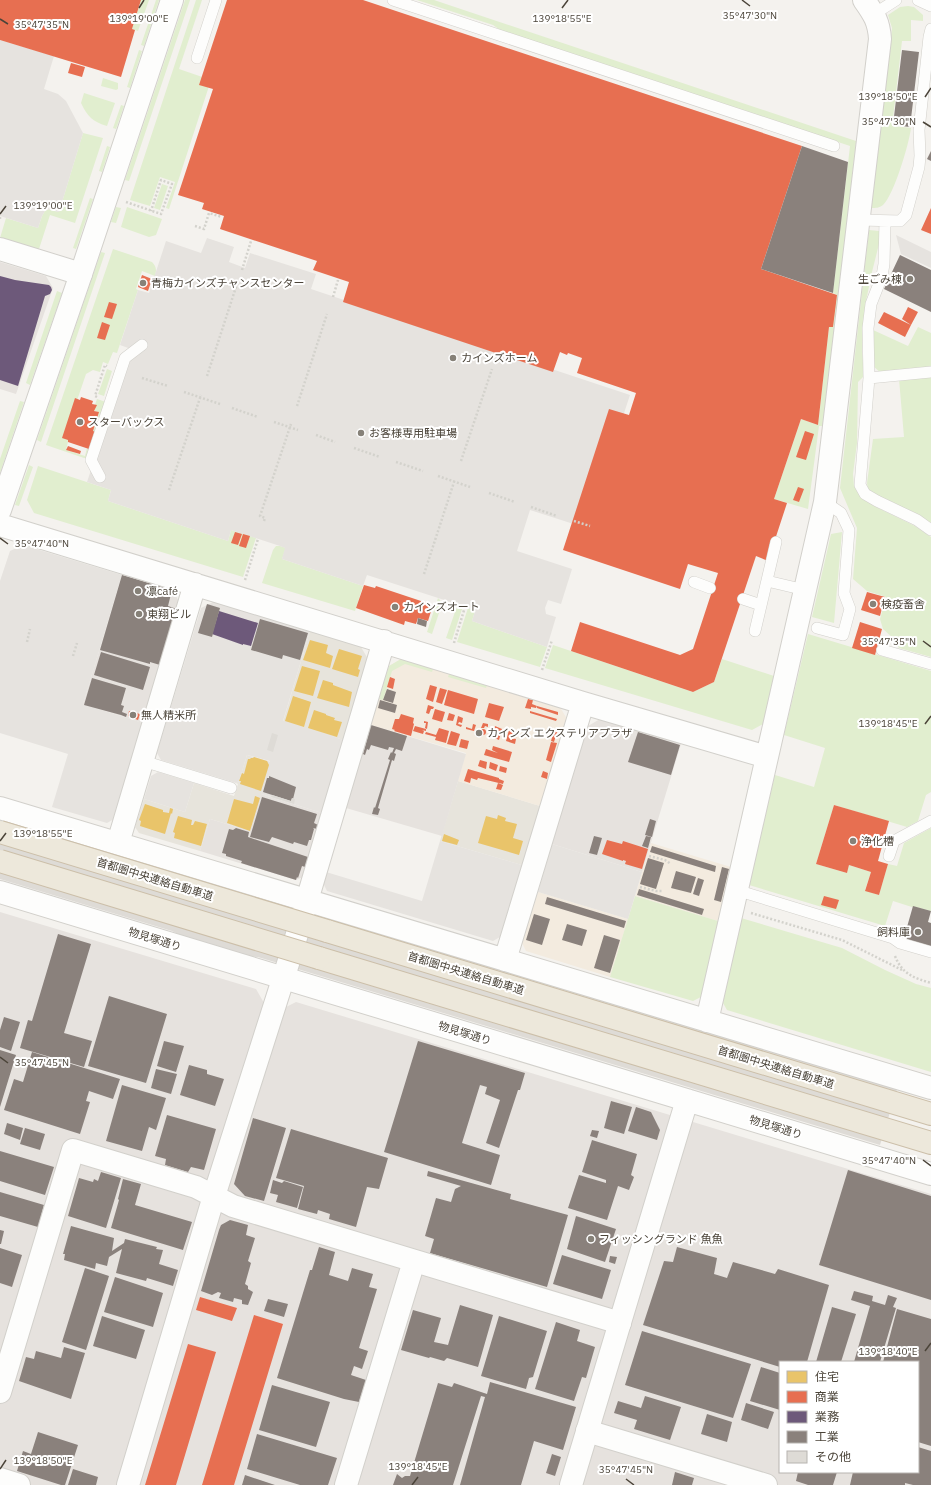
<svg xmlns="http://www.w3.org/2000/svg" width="931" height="1485" font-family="'IBM Plex Sans','Noto Sans JP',sans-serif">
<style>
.residential{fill:#e7e4dc}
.commercial{fill:#f3ebdf}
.industrial{fill:#e6e2de;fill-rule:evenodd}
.green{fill:#e1eecf}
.parking{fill:#e6e3df}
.homes{fill:#e9c46a}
.shops{fill:#e76f51}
.offices{fill:#6d597a}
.industry{fill:#8a817c}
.building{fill:#dedbd6}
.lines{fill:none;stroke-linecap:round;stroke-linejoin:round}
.service-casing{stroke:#d2d0cb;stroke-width:12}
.minor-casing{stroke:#d2d0cb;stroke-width:24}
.tertiary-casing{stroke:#d2d0cb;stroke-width:24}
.motorway-casing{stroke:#ccbfa9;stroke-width:24}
.path{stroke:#d3d2cc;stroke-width:2.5;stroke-dasharray:2 2;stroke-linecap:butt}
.service{stroke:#fdfdfc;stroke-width:11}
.minor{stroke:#fdfdfc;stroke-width:22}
.tertiary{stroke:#fdfdfc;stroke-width:22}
.motorway{stroke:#ede8db;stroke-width:22}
.motorway-bridge-casing{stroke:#ccbfa9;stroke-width:24;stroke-linecap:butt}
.motorway-bridge{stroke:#ede8db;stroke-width:22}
.ticks{fill:none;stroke:#4b4439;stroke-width:1.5}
.poi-dot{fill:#868178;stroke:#fff;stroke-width:1.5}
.labels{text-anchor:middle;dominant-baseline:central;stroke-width:4;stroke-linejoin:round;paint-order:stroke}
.poi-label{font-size:11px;fill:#4b4439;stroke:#fff;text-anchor:start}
.street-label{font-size:11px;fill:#4b4439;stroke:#fff}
.ticks-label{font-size:10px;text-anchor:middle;fill:#4b4439;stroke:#fff;stroke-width:4;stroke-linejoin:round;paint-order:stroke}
</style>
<rect width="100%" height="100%" fill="#f4f2ee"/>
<path class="residential" d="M310,631L361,647L368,659L344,740L283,722Z
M247,755L271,762L250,831L210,819L200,851L139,833L135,827L144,799L185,812L194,783L234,796L238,784L236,783L239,781Z
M458,781L540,806L522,865L440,841Z"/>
<path class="commercial" d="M401,659L560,707L567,719L540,806L458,781L466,753L371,725L389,666Z
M651,843L731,867L718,921L635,896Z
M538,892L628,919L610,977L526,951L522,943Z"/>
<path class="industrial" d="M0,262L46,276L53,288L16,394L0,389Z
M122,575L173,590L179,602L143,723L83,704Z
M600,719L681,744L642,872L552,844L588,726Z
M371,725L466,754L442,836L346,808Z
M261,794L322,813L303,877L296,880L200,851L210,819L250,831Z
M0,912L256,989L264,1003L284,1008L296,1002L931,1194V1485H0ZM780,1362H918V1472H780Z"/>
<path class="green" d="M141,0H149L138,31L132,29Z
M156,0H159L144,46L141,45Z
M185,0H190L129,181L125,180Z
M196,0H202L179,69L211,80L169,209L166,208L175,182L160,177L150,206L130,200Z
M417,0H434L856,141L824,426H819L808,509L774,499L801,419L818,425L829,327L837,295L833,293L850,146L500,30L493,25Z
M908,6L914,7L923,15V21L911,20V41H902L892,126L911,128C909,144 894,195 883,205C879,208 876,208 871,208L891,38L892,28L888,15L900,7Z
M139,50L142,51L130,88L127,87Z
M103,78L118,83V89L116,90L101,86Z
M84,93L115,103L107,126C93,122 87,116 81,103Z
M121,105L124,106L116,129L113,128Z
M83,133L103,138L75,223L50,215L39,249L0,238L6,218L38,228L42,216L46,209L59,212Z
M107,146L110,147L102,172L99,171Z
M162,184L168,186L160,210L154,208Z
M90,198L93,199L76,249L73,248Z
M116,207L121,208L116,223L111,222Z
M127,207L162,219L156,235L149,237L121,227Z
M869,230L879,231L880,240L872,272L866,301L862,350L864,376L858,382L857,443L853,474L854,486L862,498L874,506L915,526L931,537V657L899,648L894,639L883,629L880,619L886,597L867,591L853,579L857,528L840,488Z
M113,249L152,262C156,266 157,270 155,276L142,271L136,289L138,290L117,353L113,352L108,364L103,362L100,372L93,370L86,374L65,436L69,438L66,450L85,456L87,448L91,450L86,458H84L46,445Z
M101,252L105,253L41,442L37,440Z
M57,291L62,293L30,385L26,383Z
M918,327L931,333V368L881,373L873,366V330L908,346Z
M107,369L112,371L104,396L98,394Z
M931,375V523L917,514L875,494L868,489L867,483L873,439L904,437L899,379Z
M97,399L106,402L96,432L92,431L98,412L93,410Z
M20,401L24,402L0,473V459Z
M29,465L33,467L19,506L15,505Z
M38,466L111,490L108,501L228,541L231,530L256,538L243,577L34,513L27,500Z
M842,532L834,623L812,617L831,534Z
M276,546H280L286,548L282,559L363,586L355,611L262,583L273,550Z
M438,598L440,600L442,604L432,634L427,632Z
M463,606L452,640L446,638L456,609L459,607Z
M468,608L475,611L472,621L547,647L540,667L457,642Z
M808,634L931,671V792L926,795L918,821L907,827L834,805L816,864L847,873L849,865L871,872L865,890L879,895L888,864L897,866L904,843L931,828V913V911L916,907L915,908L893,901L885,926L749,885L775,775L814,787L825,748L784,735Z
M553,645L693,692L714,682L722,659L774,676L763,724L752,730L545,668Z
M401,659L433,669L432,672L405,664L392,671L383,700L379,699L389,666Z
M449,674L487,685L486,688L448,677Z
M635,896L718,921L701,997L693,1001L610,977Z
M741,918L842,948L885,970L916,984L931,988V1072L727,1010L723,1003Z"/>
<path class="parking" d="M0,40L54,56L44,89L58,94L66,101L83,133L59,212L46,209L42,216L38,228L0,216Z
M896,235L931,252V268L901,254Z
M207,238L234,247L229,262L245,268L250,253L316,274L311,289L630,395L586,528L530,510L517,551L572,569L561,604L548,600L545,608L546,614L556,617L547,647L472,621L475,611L463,606L367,575L363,586L282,559L285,548L280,546L231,530L228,541L108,501L111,490L87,482L131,349L120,345L138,290L149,293L166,241L201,253Z
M23,545L122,575L83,704L143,723L114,819L107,823L52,807L68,754L0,733V581L10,551Z
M213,602L310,631L283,721L344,740L322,813L261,794L270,761L247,755L239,781L236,783L161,760L157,753L201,608Z
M158,772L194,783L185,812L144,799L151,776Z
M440,841L522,865L500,937L493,941L327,891L323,883L326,872L422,901Z
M552,844L642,872L628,919L538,892Z"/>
<path class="homes" d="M310,640L328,645L326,653L333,656L330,668L303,660Z
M339,649L362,656L358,669L360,670L358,677L332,669Z
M302,666L320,671L313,696L294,691Z
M323,680L333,683V685L352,692L349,707L317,698Z
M293,696L311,702L304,727L285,721Z
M314,710L326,714V715L335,718L334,720L342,722L337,737L308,728Z
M254,757L267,761L269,765L261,791L240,784L241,781H239L242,773L244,774L248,759H250L251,758H253Z
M255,796L260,798L250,831L227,823L234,799L253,804Z
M145,804L163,810V812L169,813L170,808L173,809L172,814L171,813L165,834L140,826L141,821L139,820Z
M498,815L506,818L505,821L517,824L513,838L523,841L519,855L478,843L486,816L497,819Z
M178,816L192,820L191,825H193L195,821L207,824L201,846L174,838L175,833L173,832Z
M444,834L459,840L457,845L442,841Z"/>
<path class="shops" d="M0,0H141L132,29L135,30L121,77L0,40Z
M227,0H363L802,146L761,269L837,295L833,327H829L818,425L801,419L774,499L787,503L768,561L756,556L714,682L693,692L571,651L580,622L680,655L693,649L718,573L688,564L680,589L563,550L609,409L629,415L636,393L577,373L582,358L568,353L567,355L560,352L553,372L343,302L349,282L313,270L317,261L220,229L224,216L202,209L204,203L178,195L213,89L199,85Z
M71,63L85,67L82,77L68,73Z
M931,208V234L921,230Z
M142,275L152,279L148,291L138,287Z
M109,302L117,304L112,319L104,317Z
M908,307L918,312L911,325L902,319Z
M884,312L911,325L905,337L878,323Z
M102,322L110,325L105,340L97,338Z
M81,397L93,401L92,404L97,405L94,411L99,412L93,431L101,434L92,450L68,442V440L62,438L75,398L80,400Z
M805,431L814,434L806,460L796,457Z
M68,446L81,451L80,454L66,450Z
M798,487L804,489L799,502L793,500Z
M235,532L242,534L238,545L231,543Z
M243,534L250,536L246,548L239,546Z
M364,585L375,588L376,586L433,605L428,621L418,618L416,624L405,621L404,625L356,608Z
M867,592L885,597L880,616L861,610Z
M860,622L882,629L875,655L852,648Z
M390,677L395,679L393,689L387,687Z
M430,685L437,687L433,702L426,699Z
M440,688L447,690L442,704L436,702Z
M448,690L478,699L474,714L444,705Z
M528,699L533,700L532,704L537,706L536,708L531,707V709L525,708Z
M489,703L504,707L499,721L485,717Z
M428,705L434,707L433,709H431L429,714L426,713Z
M537,706L558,712V715L537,708Z
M435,709L445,712L442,722L432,719Z
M129,711L140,714L138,720L128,716Z
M530,711L557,719L556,721L530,713Z
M449,713L455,715L453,721L447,720Z
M401,714L414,718L413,723L414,724L411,736L394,731L395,730L392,729L395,719H399Z
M458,716L463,718L462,723L459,722L458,724L462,725L461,727L456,725Z
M424,721L428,722L427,729L425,728L426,723H424Z
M483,723L488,724V727L485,726L484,728H481Z
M473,724L476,725L474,731L466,729V727L472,729Z
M415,726L426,729V731L422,730L424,731L423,734L413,731Z
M495,726L502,729L499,740L492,737Z
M439,728L449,731L446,743L435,740L436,737L425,734L426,732L436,735Z
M480 732a3 3 0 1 1 6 0a3 3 0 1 1-6 0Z
M509,730L518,733L516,738L513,737V735L512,734L510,740H512V738L516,739L515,744L506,741Z
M451,731L460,734L456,746L447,744Z
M554,731L557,732L554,742L551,741Z
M461,739L469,741L467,749L459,747Z
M551,742L557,743L551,762L546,760Z
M493,746L512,752L509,762L484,755L486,749L498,753L492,750Z
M480,760L487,762L486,769L478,766Z
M490,762L498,765L496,771L489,768Z
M500,766L507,768L506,773L499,771Z
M468,769L499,778V779L504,781L503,784L478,778L477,780L471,778L470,783L464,781Z
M543,771L548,773L547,779L541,777Z
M498,783L503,785L501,790L496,789Z
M834,805L889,821L878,861L888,864L879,895L865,891L871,872L849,865L847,873L816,864Z
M607,840L622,844L623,841L648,849L642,869L625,864L626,861L623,860V861L602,854Z
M824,896L839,900L836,909L821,905Z
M200,1297L237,1308L232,1321L196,1310Z
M254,1315L283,1324L234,1485H202Z
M188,1344L216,1352L176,1485H145Z"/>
<path class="offices" d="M0,276L15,280L49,285L51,287L52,290L50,294L45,296L18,386L0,380Z
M219,611L258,623L251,646L243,644V645L212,634Z"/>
<path class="industry" d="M902,50L919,52L910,127L893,125Z
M802,146L848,162L833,293L761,269Z
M931,151V161L927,159Z
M900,255L931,270V312L884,289Z
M122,575L172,590L168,606L177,609L160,665L150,662V664L100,650Z
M207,604L220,608L212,637L198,633Z
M418,618L427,621L426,627L417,624Z
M260,619L308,633L300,660L283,655L282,659L251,650Z
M101,652L150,667L143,690L94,675Z
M92,678L126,688L121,705L124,706L122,712L127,714L126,717L121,715L84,705Z
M387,689L396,692L393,703L383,700Z
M380,700L397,705L395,713L378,708Z
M371,725L407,736L402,751L396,749L394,753L396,754L394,761L392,760L378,808L380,809L378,815L372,814L374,807L375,808L390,760L388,759L391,752L392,753L394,748L389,747L388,750L371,745L369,750L367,749L365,755L363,754Z
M638,732L680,745L671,775L628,762Z
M269,776L296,787L293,799L292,798L291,801L263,792L267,778H269Z
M262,797L317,814L314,823L318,825L317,829L313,828L314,829L311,840H309L307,846L294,842L293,844L272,837L269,842L250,837Z
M650,819L656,821L652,837L645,835Z
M236,828L249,832L248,837L308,857L305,867L302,866L298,878L297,877L296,880L241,863L242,861L226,856V854L222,853L229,829L233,830Z
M594,836L602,838L597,855L589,853Z
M646,836L651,837L648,848L642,846Z
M652,846L716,866L715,872L650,852Z
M648,858L664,863L656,889L640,884Z
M722,867L729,869L721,902L714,900Z
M676,871L696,877L691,893L671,888Z
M698,878L704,880L699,896L693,894Z
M639,889L704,909L702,915L637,895Z
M547,897L626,921L624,928L545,904Z
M913,906L931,911L928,922L931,923V949L903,941Z
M534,914L550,919L542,945L526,940Z
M567,924L587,930L582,946L562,940Z
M58,934L91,944L64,1033L92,1041L84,1067L20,1048L28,1020L32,1021Z
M604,935L620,940L610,973L594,968Z
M109,996L167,1014L146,1083L88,1066Z
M4,1017L20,1022L11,1051L0,1047V1030Z
M164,1041L184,1046L176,1072L157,1066Z
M418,1041L525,1073L520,1090H518L499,1148L486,1143L500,1100L485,1094L487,1087L480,1085L462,1143L500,1155L491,1185L384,1152Z
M0,1050L16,1055L0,1107Z
M32,1052L120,1079L113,1099L89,1091L86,1101L90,1102L80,1134L4,1110L14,1079L23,1082Z
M189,1065L207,1070V1074L224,1079L215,1106L180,1095Z
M156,1069L177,1074L171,1094L151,1088Z
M122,1085L166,1098L156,1130L149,1127L142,1151L106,1141Z
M611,1101L632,1107L624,1134L604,1128Z
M636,1107L651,1112L660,1130L657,1140L628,1131Z
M167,1115L216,1129L204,1170L191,1167L188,1172L165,1165L166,1159L155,1156Z
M253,1118L286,1128L264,1201L245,1196L234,1184Z
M7,1123L23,1128L20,1140L4,1134Z
M25,1128L45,1134L40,1150L20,1144Z
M291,1129L388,1158L379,1189L367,1187L356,1227L329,1219L330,1214L318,1210L317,1214L298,1209L304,1186L276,1178Z
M592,1130L599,1131L597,1138L590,1136Z
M592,1140L637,1154L631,1175L634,1177L629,1190L618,1186L607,1220L568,1208L579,1175L606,1183V1180L582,1172Z
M0,1151L54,1167L45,1195L0,1181Z
M848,1170L931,1196V1300L819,1265Z
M428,1171L511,1194L510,1199L568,1215L547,1287L430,1253L434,1239L425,1236L436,1198L451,1202L455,1189L461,1186L427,1176Z
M101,1172L121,1178L106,1228L68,1216L79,1178L93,1182L94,1179L98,1181Z
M123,1179L141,1184L135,1205L192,1222L183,1250L111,1228L119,1200L118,1199Z
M273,1180L282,1183L284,1181L303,1187L297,1208L276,1202L278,1195L270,1193Z
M0,1192L44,1205L38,1227L0,1216Z
M576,1216L616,1229L605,1262L567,1249Z
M230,1220L248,1225L246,1235L255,1238L248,1261L251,1263L245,1284L248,1286V1289L253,1292L248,1305L242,1304V1300L234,1298L233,1302L219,1298L221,1293L218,1292L212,1295L201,1291L219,1230L221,1225Z
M71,1226L114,1238L112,1251L124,1243L125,1239L157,1247L156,1249L163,1250L159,1264L178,1270L173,1286L147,1278L146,1281L116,1273L122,1249L109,1257L107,1266L96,1263L95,1269L64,1260L65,1254H63Z
M0,1230L4,1231L1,1244H0Z
M319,1247L335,1252L329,1275L348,1281L352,1268L373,1274L369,1287L377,1289L359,1348L368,1351L362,1369L354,1366L351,1375L366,1380L359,1402L344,1399L277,1378L310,1270H312Z
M677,1247L717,1258L714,1274L727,1278L733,1262L775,1274L778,1269L829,1285L807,1362H780V1367L643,1325L664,1261L673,1262Z
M0,1248L22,1255L12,1287L0,1283Z
M562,1255L611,1270L602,1299L553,1284Z
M610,1256L617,1257L615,1264L609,1262Z
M85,1268L109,1276L86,1350L62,1342Z
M115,1277L163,1293L153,1327L104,1312Z
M854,1291L873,1296L872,1301L885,1305L888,1295L897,1298L893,1307L896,1308L880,1362H854L870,1306L851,1300Z
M268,1299L288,1304L284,1317L264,1311Z
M460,1305L493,1315L478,1367L447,1358L444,1361L430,1357L429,1358L401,1350L413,1310L441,1318L434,1342L448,1345Z
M832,1307L856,1314L841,1362H816Z
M897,1309L931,1319V1446L918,1442V1362H883Z
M102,1316L145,1330L136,1359L93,1346Z
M499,1316L547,1331L533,1377L529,1378L526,1389L481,1376Z
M556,1322L580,1330L577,1341L595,1347L586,1378L582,1377L574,1401L535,1389Z
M642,1331L751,1364L733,1418L625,1385Z
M64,1347L85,1353L71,1399L19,1381L26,1357L34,1359L36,1351L61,1358Z
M761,1367L780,1373V1410L750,1401Z
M490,1382L576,1407L563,1450L534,1441L521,1485H460L485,1397L481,1396L453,1485H393L397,1474L402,1478L405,1476H410L438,1383L452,1387L454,1383L487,1394Z
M272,1385L330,1402L316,1447L259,1430Z
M645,1396L681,1407L670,1440L634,1429L637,1420L614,1413L618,1401L641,1408Z
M746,1403L774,1412L768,1429L741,1420Z
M707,1414L732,1422L727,1442L701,1434Z
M38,1432L78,1445L65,1485H61L17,1471L23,1451L31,1454Z
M257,1434L337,1458L328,1485H300L247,1469Z
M918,1447L931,1451V1485H913L905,1483V1485H850L853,1472H918Z
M552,1454L561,1457L555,1476L546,1473Z
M73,1469L98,1477L96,1485H68Z
M675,1472L694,1478L692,1485H672Z
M798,1472H837L833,1485H808L796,1481Z
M245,1475L275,1485H242Z"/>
<path class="building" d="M272,733L278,735L273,752L267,750Z
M272,795L291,801L292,798L295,799L294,804L271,797Z
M0,815L898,1086L880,1145L258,957L244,956L188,939L172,931L0,879Z"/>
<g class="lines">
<defs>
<path id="service" d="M393,0L834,146
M918,0L931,6
M874,14L896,0
M197,58L216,0
M859,220L900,221L906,215L919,167L920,156L919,130L929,37L931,29
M885,221L884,264L882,276L871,304L868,328L869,378L860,485L865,494L877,501L917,520L931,530
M869,378L931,372
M100,477L91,460L125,358L142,345
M767,581L805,590
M694,582L710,588
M743,599L761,605
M817,628L843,635L850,609L844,593L849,530L841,513L825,502
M755,631L776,542
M882,650L931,664
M143,761L231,788
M889,856L894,841L931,821
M736,890L893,938L900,943L931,952"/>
<path id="minor" d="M0,249L81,274
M0,525L583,703L767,757L707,1021
M767,757L825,502L880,39C879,22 874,14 864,0
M0,808L931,1088
M118,843L195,584
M505,960L583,703
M0,1392L73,1150L196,1187L233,1206L620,1323
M587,1431L766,1485
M0,1479L19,1485
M128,1485L214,1196L292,951L384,641
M346,1485L414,1261"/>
<path id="tertiary" d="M0,510L81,274L172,0
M0,892L931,1174
M571,1485L687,1100"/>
<path id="motorway" d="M327,931L931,1114
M319,958L931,1143"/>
</defs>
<use href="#service" class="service-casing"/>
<use href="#minor" class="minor-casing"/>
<use href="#tertiary" class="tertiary-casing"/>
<use href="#motorway" class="motorway-casing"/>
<path class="path" d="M126,202L161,214L172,184L161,180L151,211
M0,217V219
M195,226L204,229L209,213L222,217
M242,270L251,241
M333,297L338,280
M207,376L237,284
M142,378L168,386
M184,392L220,404
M97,397L95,396L105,365L107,366
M297,406L327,314
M232,408L258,417
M274,422L298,430
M316,435L335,442
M354,448L380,457
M461,461L492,369
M396,462L423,471
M438,476L470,487
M169,490L201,395
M489,493L515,502
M531,507L557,516
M264,521L265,518L260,516L291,424
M574,521L590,526
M424,574L455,479
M245,580L258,539
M27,642L30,629
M454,643L465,607
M73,656L77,643
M542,670L552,640
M649,856L665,860L671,864
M640,887L656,891H663
M751,913L842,940L904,971
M895,956C902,974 914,978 931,983"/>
<use href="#service" class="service"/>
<use href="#minor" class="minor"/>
<use href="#tertiary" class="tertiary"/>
<use href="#motorway" class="motorway"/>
<defs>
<path id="motorway-bridge" d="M0,832L327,931
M0,861L319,958"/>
</defs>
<use href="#motorway-bridge" class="motorway-bridge-casing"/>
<use href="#motorway-bridge" class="motorway-bridge"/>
</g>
<path class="ticks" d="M742,0L750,6M139,8L144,0M562,8L568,0M0,19L8,24M925,97L931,88M923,122L931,127M0,214L6,206M0,538L8,544M923,641L931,647M925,724L931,716M0,841L6,833M0,1057L8,1063M923,1160L931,1166M925,1351L931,1343M0,1469L6,1460M626,1479L634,1485M412,1485L418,1477"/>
<g class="poi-dot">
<circle cx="910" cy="279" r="4"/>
<circle cx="143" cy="283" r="4"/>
<circle cx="453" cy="358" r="4"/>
<circle cx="80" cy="422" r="4"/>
<circle cx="361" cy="433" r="4"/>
<circle cx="138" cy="591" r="4"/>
<circle cx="873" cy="604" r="4"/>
<circle cx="395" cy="607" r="4"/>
<circle cx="139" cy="614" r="4"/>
<circle cx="133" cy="715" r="4"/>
<circle cx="479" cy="733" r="4"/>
<circle cx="853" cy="841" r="4"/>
<circle cx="918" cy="932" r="4"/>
<circle cx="591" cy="1239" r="4"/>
</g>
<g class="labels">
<g class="poi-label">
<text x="902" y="279" text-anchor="end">生ごみ棟</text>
<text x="151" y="283">青梅カインズチャンスセンター</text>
<text x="461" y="358">カインズホーム</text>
<text x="88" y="422">スターバックス</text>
<text x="369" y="433">お客様専用駐車場</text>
<text x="146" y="591">凛café</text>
<text x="881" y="604">検疫畜舎</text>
<text x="403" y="607">カインズオート</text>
<text x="147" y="614">東翔ビル</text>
<text x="141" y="715">無人精米所</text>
<text x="487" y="733">カインズ エクステリアプラザ</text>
<text x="861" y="841">浄化槽</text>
<text x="910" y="932" text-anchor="end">飼料庫</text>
<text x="599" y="1239">フィッシングランド 魚魚</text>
</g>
<g class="street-label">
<text transform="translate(155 879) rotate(17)">首都圏中央連絡自動車道</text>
<text transform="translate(155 939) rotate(17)">物見塚通り</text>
<text transform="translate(466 973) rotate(17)">首都圏中央連絡自動車道</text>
<text transform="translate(465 1033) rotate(17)">物見塚通り</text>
<text transform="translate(776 1067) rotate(17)">首都圏中央連絡自動車道</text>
<text transform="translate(776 1127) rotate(17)">物見塚通り</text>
</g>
</g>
<g class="ticks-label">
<text x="750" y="19">35°47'30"N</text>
<text x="139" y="22">139°19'00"E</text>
<text x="562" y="22">139°18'55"E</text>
<text x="42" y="28">35°47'35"N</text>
<text x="888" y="100">139°18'50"E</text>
<text x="889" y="125">35°47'30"N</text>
<text x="43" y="209">139°19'00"E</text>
<text x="42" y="547">35°47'40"N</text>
<text x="889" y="645">35°47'35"N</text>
<text x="888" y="727">139°18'45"E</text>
<text x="43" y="837">139°18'55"E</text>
<text x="42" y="1066">35°47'45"N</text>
<text x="889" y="1164">35°47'40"N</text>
<text x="888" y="1355">139°18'40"E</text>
<text x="43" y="1464">139°18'50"E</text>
<text x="418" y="1470">139°18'45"E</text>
<text x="626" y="1473">35°47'45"N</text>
</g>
<rect x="779" y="1361" width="140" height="112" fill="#ffffff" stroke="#b7b4b0"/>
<rect x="787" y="1371" width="20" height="12" fill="#e9c46a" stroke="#b7b4b0"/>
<text x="815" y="1381" font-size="12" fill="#4b4439">住宅</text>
<rect x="787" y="1391" width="20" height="12" fill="#e76f51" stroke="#b7b4b0"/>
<text x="815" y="1401" font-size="12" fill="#4b4439">商業</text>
<rect x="787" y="1411" width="20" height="12" fill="#6d597a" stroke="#b7b4b0"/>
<text x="815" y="1421" font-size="12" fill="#4b4439">業務</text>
<rect x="787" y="1431" width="20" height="12" fill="#8a817c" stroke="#b7b4b0"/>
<text x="815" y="1441" font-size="12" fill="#4b4439">工業</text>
<rect x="787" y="1451" width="20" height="12" fill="#dedbd6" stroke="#b7b4b0"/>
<text x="815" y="1461" font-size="12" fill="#4b4439">その他</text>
</svg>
